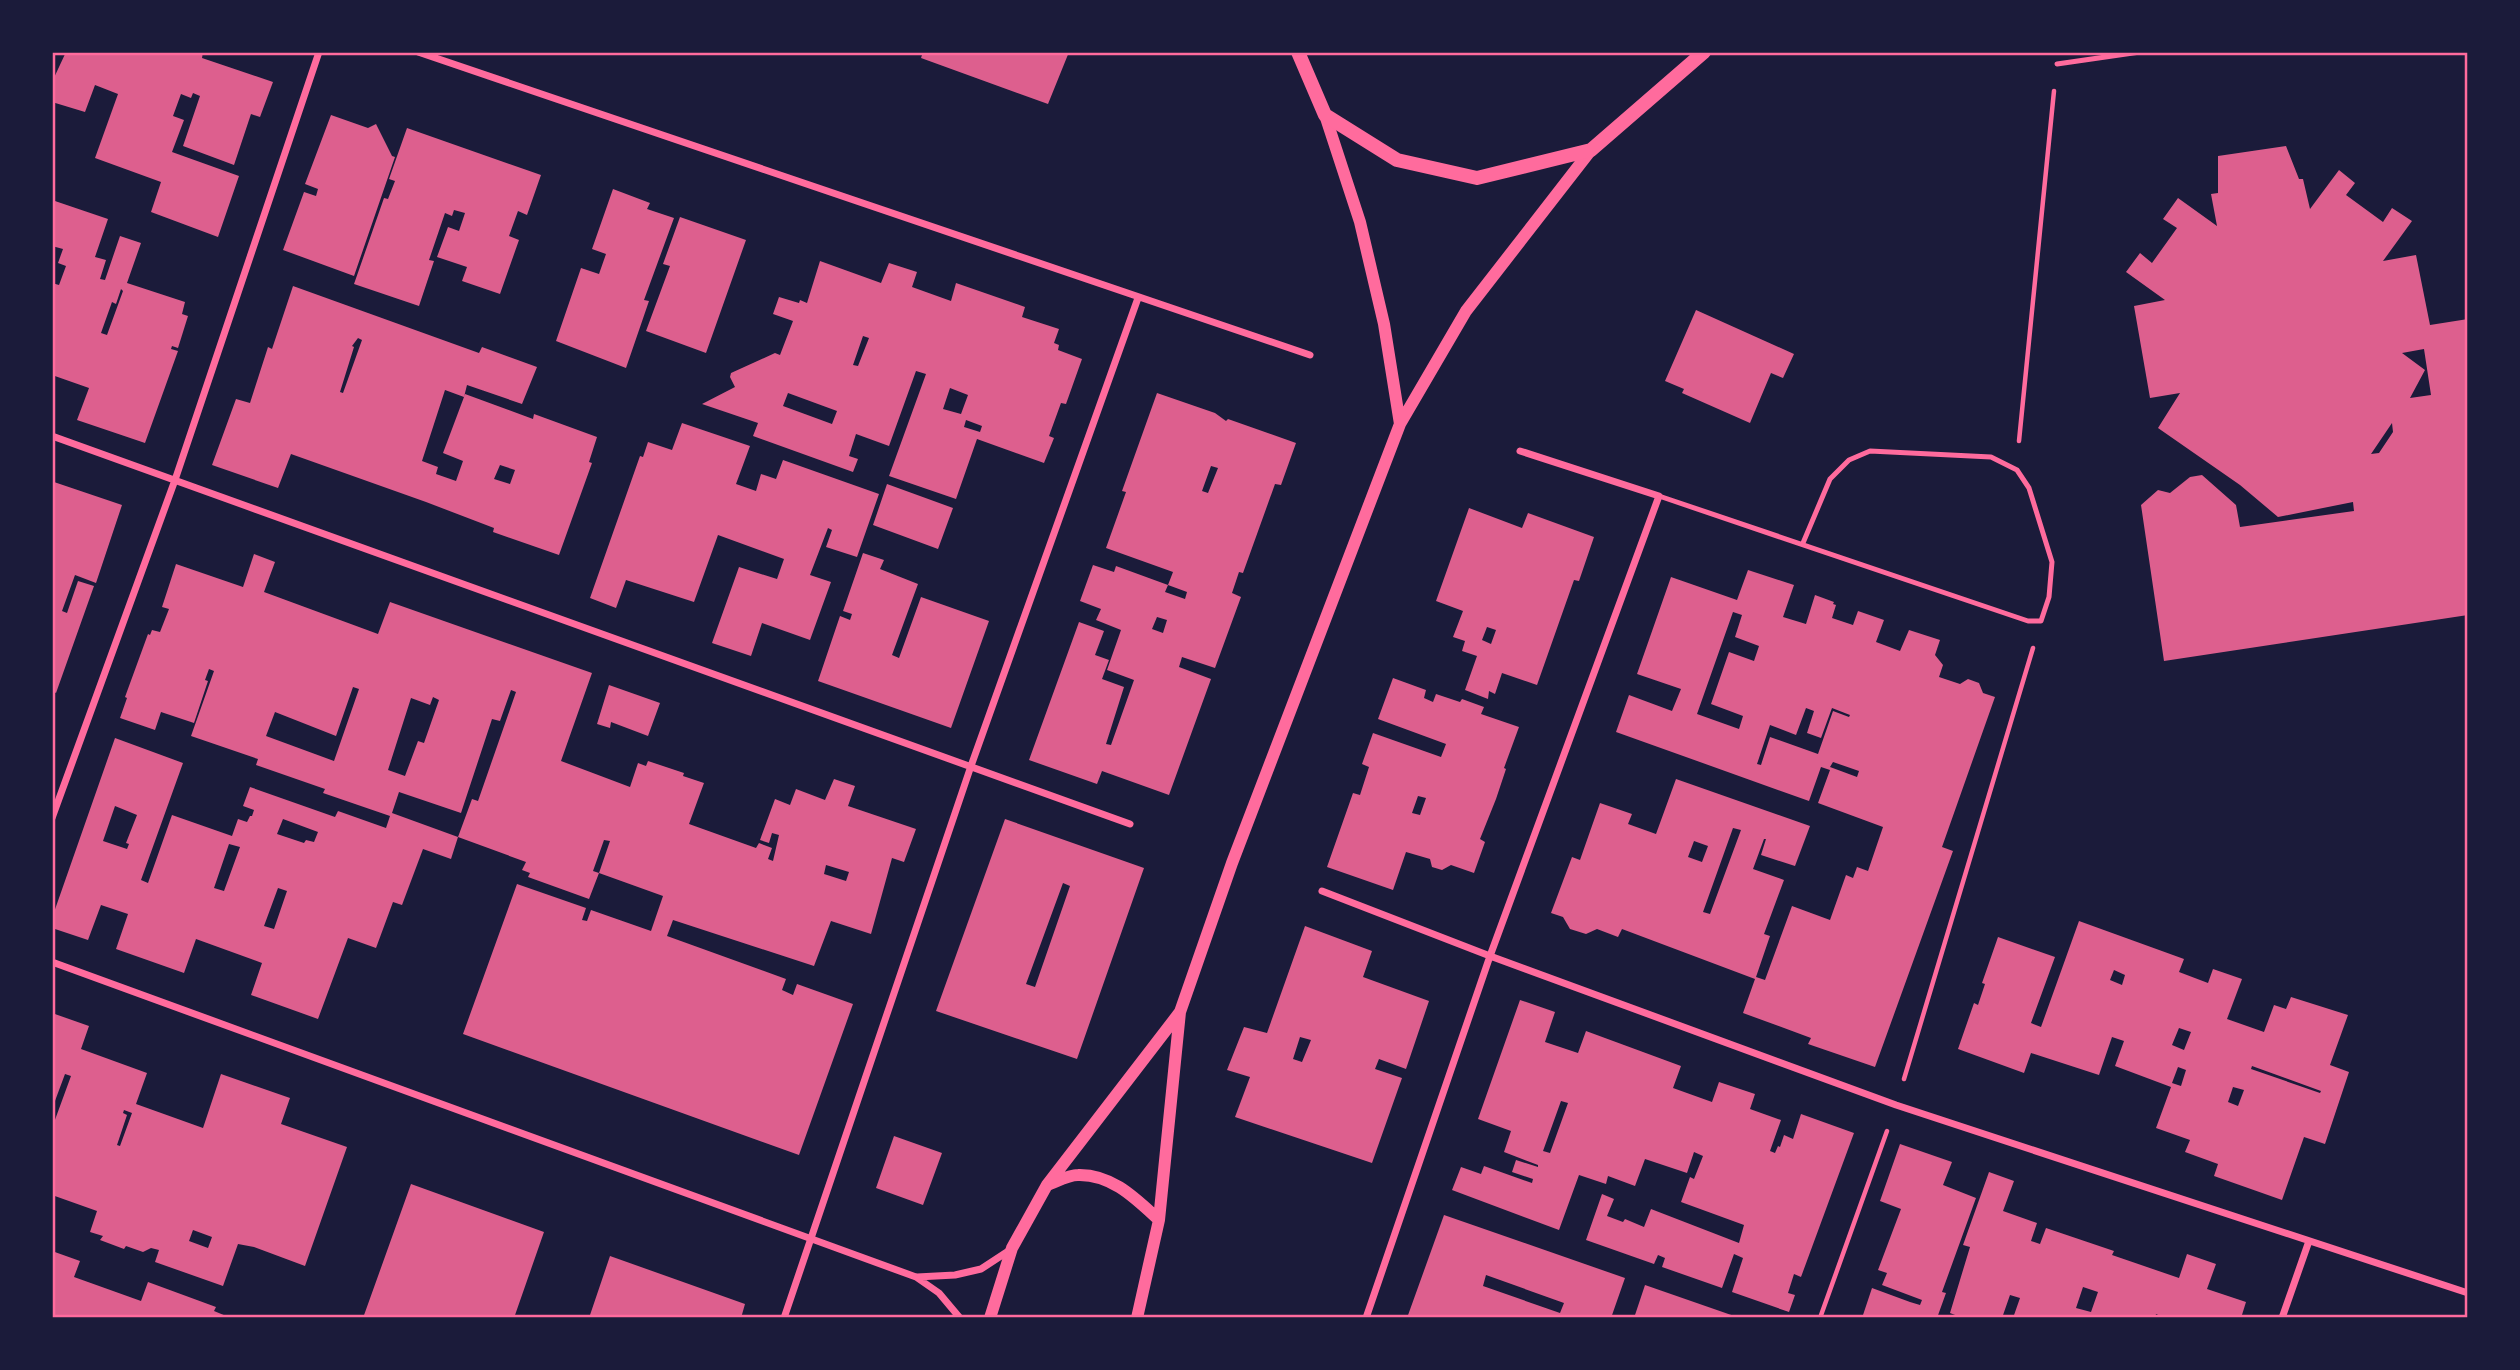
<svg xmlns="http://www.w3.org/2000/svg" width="2520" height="1370" font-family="Quicksand,sans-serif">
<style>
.building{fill:#dd5f8e;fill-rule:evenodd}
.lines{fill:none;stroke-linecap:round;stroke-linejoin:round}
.path{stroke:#ff6b9d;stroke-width:4.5}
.service{stroke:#ff6b9d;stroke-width:5}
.minor{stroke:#ff6b9d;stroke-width:7}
.tertiary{stroke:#ff6b9d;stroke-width:12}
.secondary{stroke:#ff6b9d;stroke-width:14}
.neatline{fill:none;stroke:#ff6b9d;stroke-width:2.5}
</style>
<rect width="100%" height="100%" fill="#1b1b3a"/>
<path class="building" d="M66,52H203L202,58L273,82L260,117L251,114L234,165L183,146L200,96L193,93L191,98L181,94L173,116L184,120L172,152L239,176L218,237L151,212L161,182L95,158L118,94L95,85L85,112L52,102V82Z
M923,52H1069L1048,104L921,58Z
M331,115L368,128L376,124L392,156L395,157L354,276L283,250L304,192L316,196L318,189L305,184Z
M407,128L541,175L527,215L518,211L509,236L519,240L500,294L462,281L467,267L437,257L448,227L459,231L465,213L454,210L452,216L445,213L429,260L434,261L419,306L354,284L384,198L388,199L395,181L389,179Z
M2286,146L2299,179H2303L2310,209L2339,170L2355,183L2346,195L2383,222L2392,208L2412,221L2383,261L2416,255L2430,325L2468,319V615L2164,661L2141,505L2158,490L2170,493L2190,477L2202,475L2236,505L2240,527L2354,511L2353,502L2278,517L2240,485L2158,428L2180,393L2150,398L2134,306L2165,300L2126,272L2140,253L2152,263L2177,228L2163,219L2178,198L2217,226L2211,194L2218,193V156ZM2424,349L2431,395L2410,398L2425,370L2402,353ZM2392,423L2393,432L2379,453L2371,454Z
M613,189L650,203L647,209L674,218L644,300L649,301L626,368L556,341L581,268L599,274L606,254L592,249Z
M52,200L108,219L95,257L106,260L100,279L105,280L120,236L141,243L127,283L185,302L182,314L188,316L178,348L172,346L171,349L178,351L145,443L77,420L89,388L52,375V283L59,285L66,266L58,263L63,249L52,246ZM121,289L123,291L107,335L101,333L112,302L116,304Z
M680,217L746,240L706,353L646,331L670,266L663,264Z
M820,261L881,283L889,263L917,272L912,287L951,301L956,283L1025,307L1022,317L1059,329L1054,343L1059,345L1058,350L1082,359L1066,404L1061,403L1049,436L1054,438L1044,463L977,439L956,499L889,476L926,374L916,371L889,446L856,434L849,456L858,459L853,472L753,436L758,423L702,404L735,387L730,377L731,373L775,353L780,355L793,321L773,314L779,297L799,303L800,300L807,303ZM863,336L869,338L858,366L853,365ZM950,388L968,395L961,414L943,409ZM788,393L837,411L832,424L783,406ZM966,420L982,426L980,432L964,427Z
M293,286L479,353L482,347L537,367L522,404L467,385L464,397L465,394L533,419L534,414L597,437L589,462L592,463L559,555L493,532L494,528L426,502L291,454L278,488L212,465L236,399L250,403L268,347L272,349ZM358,338L362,340L343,393L340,392L354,347L352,346ZM445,390L464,397L443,453L463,461L456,481L436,474L438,467L422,461ZM500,465L515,470L510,484L494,479Z
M1696,310L1794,354L1783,378L1771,373L1750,423L1682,393L1684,389L1665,381Z
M1157,393L1215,413L1226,421L1228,419L1296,443L1281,485L1275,484L1243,573L1239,572L1232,593L1241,597L1215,668L1182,657L1179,667L1211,679L1169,795L1102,771L1097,784L1029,760L1079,622L1104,631L1095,655L1109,660L1102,679L1124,687L1106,744L1111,745L1134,680L1107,670L1121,630L1096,620L1101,609L1080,601L1093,565L1114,572L1116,566L1168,585L1173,572L1106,548L1126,492L1122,491ZM1211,466L1218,468L1208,493L1202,491ZM1168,585L1187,592L1185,599L1165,592ZM1157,617L1167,620L1163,633L1152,629Z
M682,423L750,446L736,484L756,491L761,474L776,479L783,460L879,494L857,557L826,547L832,530L828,528L810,575L831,582L810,640L762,623L751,656L712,643L739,567L777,579L784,559L718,535L694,602L626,580L616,608L590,598L640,456L643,457L648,442L672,450Z
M54,482L122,505L96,583L75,575L62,611L67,613L78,581L94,586L56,693L52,691Z
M887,484L953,508L938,549L873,525Z
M1469,508L1522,528L1528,513L1594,537L1579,581L1574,580L1537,685L1502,673L1495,694L1489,691L1488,699L1465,690L1477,656L1462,651L1465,641L1453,637L1463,611L1436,601ZM1487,627L1496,630L1491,644L1482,640Z
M863,553L884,560L880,569L918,584L892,655L899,658L921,597L989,621L951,728L818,681L840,616L850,620L852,614L843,611Z
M254,554L275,562L264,592L378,634L390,602L592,673L561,761L630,787L638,763L646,766L648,761L684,773L683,776L704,783L689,824L756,848L759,843L772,848L768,859L773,861L779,835L772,833L769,843L760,840L775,799L790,805L796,789L825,800L834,779L855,786L848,806L916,829L904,862L892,858L871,934L831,921L814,966L673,920L667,936L786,979L782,990L793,995L797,984L853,1004L799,1155L463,1034L517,884L586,908L582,920L587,921L591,910L651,931L663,896L599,873L589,899L528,877L530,873L522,870L526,862L458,837L472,799L478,801L516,692L511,690L500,721L492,719L461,813L399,792L392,813L458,837L451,859L423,849L402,905L393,902L376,948L348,938L318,1019L251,995L262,963L196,939L184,973L116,949L128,914L101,905L88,940L52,928V918L115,738L183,763L141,880L148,883L172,815L232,836L238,819L247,822L250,816H252L254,810L243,806L250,787L335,817L338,811L386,828L390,816L323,793L325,789L256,765L258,759L191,736L214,671L209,669L205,680L208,681L194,723L161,712L155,730L120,718L127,698L125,697L148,634L150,635L152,630L160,632L169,609L162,607L176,564L243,587ZM353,687L359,689L334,761L266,736L275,712L336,736ZM433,697L439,700L424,743L418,741L405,776L388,770L411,698L430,705ZM115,806L137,815L126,843L129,844L127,849L103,841ZM283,819L318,832L314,842L306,840L304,843L277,834ZM604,840L610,841L599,873L593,871ZM229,844L240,847L224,891L214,888ZM826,865L849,872L846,881L824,874ZM278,888L287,891L274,929L264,926Z
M1748,570L1794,585L1783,617L1806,624L1815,595L1834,602L1833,604L1836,605L1832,618L1853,625L1858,611L1884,620L1876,642L1900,651L1909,630L1940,640L1935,655L1943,665L1939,677L1960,684L1968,679L1979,683L1983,693L1995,697L1942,847L1953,851L1875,1067L1808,1044L1811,1038L1743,1013L1755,979L1622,929L1618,937L1597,929L1586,934L1570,929L1563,917L1551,913L1572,857L1580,860L1600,803L1632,814L1628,824L1656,834L1676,779L1810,826L1795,866L1761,855L1766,839H1764L1753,869L1784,880L1764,934L1770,936L1756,977L1765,980L1792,906L1830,920L1846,875L1853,878L1857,867L1868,871L1883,827L1818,803L1830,770L1821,767L1809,801L1616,732L1629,695L1672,711L1681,689L1637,674L1671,577L1737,600ZM1733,612L1742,615L1735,637L1759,646L1754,661L1729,652L1711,704L1743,716L1739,729L1697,714ZM1806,708L1814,711L1807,733L1821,738L1832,708L1850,715L1849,717L1833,711L1818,754L1770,737L1761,765L1757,764L1770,725L1796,735ZM1833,762L1859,771L1857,777L1830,767ZM1733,828L1741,830L1710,914L1703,912ZM1694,841L1708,846L1702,862L1688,857Z
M1393,678L1426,690L1424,698L1433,702L1436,694L1460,702L1462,699L1484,707L1481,714L1519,727L1504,768L1506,769L1496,799L1480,839L1485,842L1474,873L1451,865L1442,870L1432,867L1430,859L1406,852L1393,890L1327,867L1353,793L1360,795L1369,767L1362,764L1373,733L1441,757L1446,744L1378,719ZM1418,796L1426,798L1420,815L1412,813Z
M609,685L660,703L648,736L611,722L610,728L597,724Z
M1005,819L1144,868L1077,1059L936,1011ZM1063,883L1070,886L1035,987L1026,984Z
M2079,921L2184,959L2179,972L2208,983L2213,969L2242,979L2227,1019L2264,1032L2274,1005L2286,1009L2291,997L2348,1015L2330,1065L2349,1072L2325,1144L2304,1137L2282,1200L2214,1176L2218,1164L2185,1152L2190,1140L2156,1128L2171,1087L2115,1066L2124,1041L2112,1037L2099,1075L2031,1053L2024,1073L1958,1049L1974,1003L1978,1005L1985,984L1982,983L1998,937L2055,957L2031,1023L2041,1027ZM2114,970L2125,975L2122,985L2110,980ZM2179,1028L2191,1032L2184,1050L2172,1045ZM2252,1066L2321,1091L2320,1093L2251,1069ZM2178,1067L2186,1070L2181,1086L2172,1083ZM2233,1087L2244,1090L2238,1106L2228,1102Z
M1305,926L1372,951L1363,977L1429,1001L1406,1069L1379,1059L1375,1069L1402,1078L1372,1163L1235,1117L1250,1077L1227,1070L1244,1027L1267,1033ZM1300,1037L1311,1040L1302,1062L1293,1059Z
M1520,1000L1555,1012L1545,1042L1578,1053L1586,1031L1681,1066L1673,1088L1712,1102L1719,1082L1755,1094L1750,1109L1781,1120L1770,1151L1775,1153L1778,1146L1780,1147L1784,1135L1793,1139L1801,1114L1854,1133L1801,1277L1794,1274L1788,1293L1795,1295L1789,1312L1732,1292L1743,1258L1734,1254L1722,1288L1662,1267L1665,1258L1658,1255L1654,1264L1586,1240L1602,1194L1614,1199L1607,1216L1623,1222L1625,1219L1644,1227L1651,1209L1739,1243L1744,1225L1681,1202L1690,1177L1694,1179L1703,1156L1694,1152L1687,1173L1645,1159L1635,1186L1608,1176L1606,1184L1579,1175L1559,1230L1452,1190L1461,1167L1481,1174L1484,1166L1532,1183L1533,1179L1512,1172L1516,1160L1538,1167V1165L1504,1152L1511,1131L1478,1119ZM1561,1101L1568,1103L1550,1153L1543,1151Z
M52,1013L89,1026L81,1049L147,1073L136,1104L203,1128L221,1074L290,1098L281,1124L347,1147L305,1266L254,1247L238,1244L223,1286L155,1262L159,1250L151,1248L143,1252L126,1246L124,1249L100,1240L103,1236L90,1232L97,1211L52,1195V1128L71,1076L65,1074L52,1109ZM124,1110L132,1113L120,1146L117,1145L127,1115L123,1113ZM193,1230L212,1237L208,1248L189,1241Z
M894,1136L942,1153L923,1205L876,1188Z
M1900,1144L1952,1162L1943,1185L1976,1198L1942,1292L1946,1293L1937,1318H1862L1872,1288L1910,1302L1920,1305L1922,1300L1882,1285L1887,1273L1878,1270L1901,1209L1880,1201Z
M1989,1172L2014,1181L2003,1211L2037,1223L2031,1241L2040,1244L2046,1228L2114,1251L2112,1255L2179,1278L2187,1254L2216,1264L2207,1289L2246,1302L2241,1318H2165L2156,1314L2155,1318H2013L2020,1298L2010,1295L2002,1318H1963L1950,1313L1970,1247L1963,1245ZM2083,1287L2098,1292L2091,1312L2076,1308Z
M411,1184L544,1232L514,1318H363Z
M1444,1215L1625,1278L1611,1318H1407ZM1486,1275L1564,1303L1560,1313L1483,1286Z
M52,1251L80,1261L74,1277L141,1301L148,1282L216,1307L214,1311L231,1318H142L136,1315L135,1318H52Z
M610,1256L745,1304L741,1318H589Z
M1645,1285L1737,1317V1318H1634Z"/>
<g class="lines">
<path class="path" d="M2019,441L2054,91
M1904,1079L2033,648
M1820,1318L1887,1131"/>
<path class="service" d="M2057,64L2140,52
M1659,496L2028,621H2041L2049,597L2052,562L2029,488L2017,470L1991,457L1870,451L1849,460L1830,479L1803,543"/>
<path class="minor" d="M418,52L1310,355
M52,436L1130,824
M52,818L175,480L319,52
M1322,891L1490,956L1896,1105L2468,1293
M52,962L916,1277L939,1293L960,1318
M917,1277L955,1275L981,1269L1010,1250
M784,1318L971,766L1138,298
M1366,1318L1490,956L1659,496L1520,451
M2282,1318L2309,1241"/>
<path class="tertiary" d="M1325,115L1360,222L1384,324L1400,424
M1047,1185C1056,1182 1068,1175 1078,1175C1112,1174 1136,1199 1159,1220
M990,1318L1012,1248L1047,1185L1180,1012
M1137,1318L1159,1220L1180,1012L1232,863L1400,424L1466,311L1591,150"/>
<path class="secondary" d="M1298,52L1325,115L1397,160L1477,178L1591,150L1704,52"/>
</g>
<rect width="2520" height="1370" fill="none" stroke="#1b1b3a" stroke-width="108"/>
<rect x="54" y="54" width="2412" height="1262" class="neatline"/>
</svg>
